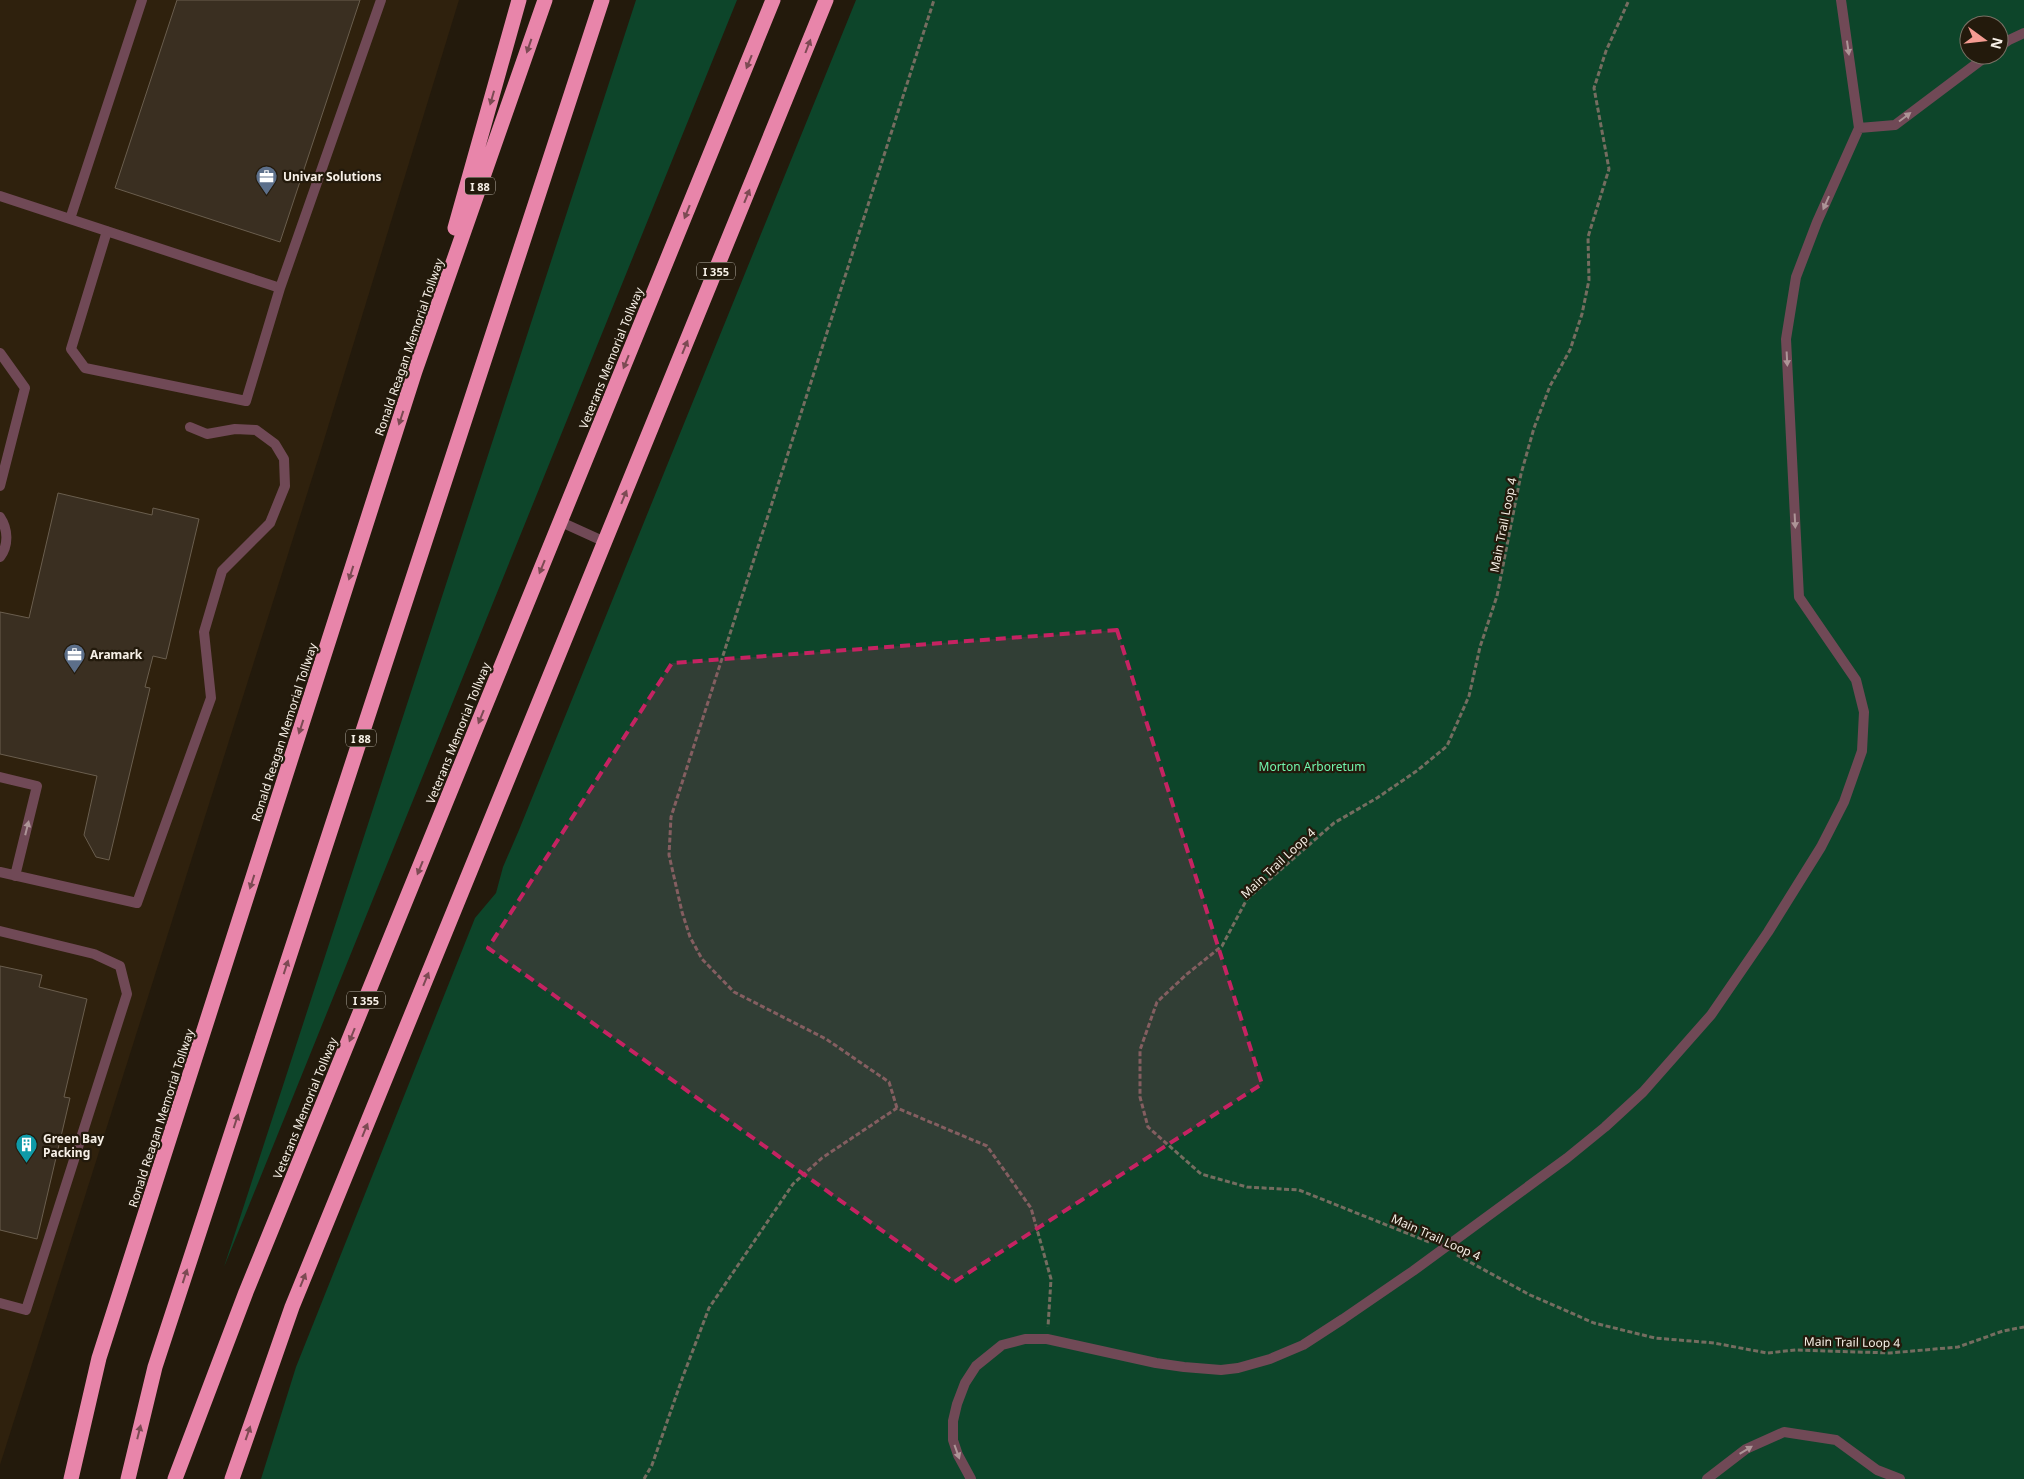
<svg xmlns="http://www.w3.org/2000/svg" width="2024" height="1479" font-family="'Noto Sans',sans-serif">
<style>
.built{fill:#2f210d}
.green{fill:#0d452a;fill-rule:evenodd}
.building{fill:#3a2f21;stroke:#6a5e4e}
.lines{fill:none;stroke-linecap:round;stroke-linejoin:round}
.path{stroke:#756d60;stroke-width:3;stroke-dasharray:5 2.5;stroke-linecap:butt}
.lane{stroke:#704956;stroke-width:10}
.highway{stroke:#e885aa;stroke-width:15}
.oneway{fill:#7c4a53}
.oneway2{fill:#ad9497}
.marked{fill:#c52362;fill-opacity:0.2;stroke:#c52362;stroke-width:4;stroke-dasharray:10 6;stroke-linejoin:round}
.labels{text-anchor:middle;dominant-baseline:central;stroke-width:4.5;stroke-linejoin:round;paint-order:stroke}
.shield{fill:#231a0c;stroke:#b7b0a5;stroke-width:1}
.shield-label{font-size:11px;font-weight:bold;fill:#f7f0e7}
.poi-label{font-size:12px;font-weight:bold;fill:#f7f0e7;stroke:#231a0c;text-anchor:start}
.street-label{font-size:12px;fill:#f7f0e7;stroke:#231a0c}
.park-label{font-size:12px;fill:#71f8af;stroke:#231a0c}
</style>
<rect width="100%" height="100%" fill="#231a0c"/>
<path class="built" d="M0,0H459L320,453L0,1465Z"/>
<path class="green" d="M636,0H737L224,1267Z
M856,0H2024V1479H261L296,1367L475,918L496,893L503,867L519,830ZM1969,25H1999V55H1969Z"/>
<path class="building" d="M177,0H360L280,242L115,188Z
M58,493L152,515L153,508L199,519L166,659L153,656L145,687L150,688L109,860L96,857L84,835L97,776L0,754V612L29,618Z
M0,966L42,975L39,987L87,999L64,1097L70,1098L37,1239L0,1230Z"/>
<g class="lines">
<path class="path" d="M897,1108L889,1082L826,1039L734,992L702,959L690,937L682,912L669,855L671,817L934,0
M1429,1242L1299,1190L1247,1187L1201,1174L1148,1127L1140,1097V1050L1157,1002L1187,974L1222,946L1247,899L1334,823L1377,798L1418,770L1447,746L1469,696L1480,647L1497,596L1521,474L1534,428L1550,386L1570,350L1582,314L1589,280L1588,237L1609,169L1594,88L1606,51L1629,0
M1457,1255L1530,1295L1594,1323L1655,1338L1714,1343L1767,1353L1796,1350L1890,1353L1958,1347L2003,1331L2024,1327
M644,1479L652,1465L682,1379L709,1308L793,1184L822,1158L897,1108L987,1146L1031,1208L1051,1279L1048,1327"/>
<path class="lane" d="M1999,47L2009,40L2024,33
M1859,128L1895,125L1988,55
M0,196L280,288L381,0
M70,219L142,0
M107,231L71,349L85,368L246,401L280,288
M0,353L25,388L0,486
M0,517C8,529 9,545 0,557
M561,522L605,542
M0,777L37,786L15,876
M0,872L137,903L211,698L204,632L222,571L270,523L285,486L284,459L275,444L256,430L235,429L207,434L190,427
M0,931L94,954L120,966L127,994L26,1310L0,1303
M971,1479L958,1455L953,1440V1421L957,1404L965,1383L976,1366L1002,1345L1025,1339H1047L1156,1363L1184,1367L1221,1370L1238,1368L1270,1359L1303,1345L1343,1319L1413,1271L1567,1158L1605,1127L1643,1092L1711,1015L1768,932L1821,847L1844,802L1862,751L1864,712L1856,680L1799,597L1786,339L1796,277L1817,222L1859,128L1841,0
M1707,1479L1746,1449L1784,1432L1836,1440L1877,1470L1900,1479"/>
<path class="highway" d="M455,228L519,0
M71,1479L99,1358L415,371L545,0
M128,1479L155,1367L602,0
M175,1479L246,1292L773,0
M232,1479L292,1307L826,0"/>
</g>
<defs><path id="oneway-solid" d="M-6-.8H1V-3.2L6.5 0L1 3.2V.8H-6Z" transform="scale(1.25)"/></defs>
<g class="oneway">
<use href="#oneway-solid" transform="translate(529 46) rotate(109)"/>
<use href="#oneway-solid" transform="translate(808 46) rotate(-69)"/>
<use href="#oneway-solid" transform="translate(749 62) rotate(112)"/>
<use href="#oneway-solid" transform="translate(492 98) rotate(106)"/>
<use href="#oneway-solid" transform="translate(747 196) rotate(-68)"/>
<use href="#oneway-solid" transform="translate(687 212) rotate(112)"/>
<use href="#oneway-solid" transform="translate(685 347) rotate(-68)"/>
<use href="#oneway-solid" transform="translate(626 362) rotate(112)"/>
<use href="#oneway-solid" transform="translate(401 418) rotate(108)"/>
<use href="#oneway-solid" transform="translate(624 497) rotate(-68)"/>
<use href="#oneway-solid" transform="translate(542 567) rotate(112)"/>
<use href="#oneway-solid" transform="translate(351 573) rotate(108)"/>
<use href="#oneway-solid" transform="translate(481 717) rotate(112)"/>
<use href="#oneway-solid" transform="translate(301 727) rotate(108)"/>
<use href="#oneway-solid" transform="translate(420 868) rotate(112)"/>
<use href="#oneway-solid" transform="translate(252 882) rotate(108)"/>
<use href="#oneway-solid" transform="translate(286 967) rotate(-72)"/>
<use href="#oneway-solid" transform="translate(426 979) rotate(-68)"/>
<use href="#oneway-solid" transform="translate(352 1035) rotate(112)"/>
<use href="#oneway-solid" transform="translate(236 1121) rotate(-72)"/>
<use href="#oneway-solid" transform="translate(365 1130) rotate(-68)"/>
<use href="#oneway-solid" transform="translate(185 1276) rotate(-72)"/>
<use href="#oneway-solid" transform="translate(303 1280) rotate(-68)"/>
<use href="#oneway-solid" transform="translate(139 1432) rotate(-76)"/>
<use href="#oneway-solid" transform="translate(248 1433) rotate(-71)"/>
</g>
<g class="oneway2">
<use href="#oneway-solid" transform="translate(1848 48) rotate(82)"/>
<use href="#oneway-solid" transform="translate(1905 117) rotate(-37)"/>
<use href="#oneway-solid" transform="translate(1826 203) rotate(114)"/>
<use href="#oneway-solid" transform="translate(1787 359) rotate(87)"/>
<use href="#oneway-solid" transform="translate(1795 521) rotate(87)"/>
<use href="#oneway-solid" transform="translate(27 828) rotate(-76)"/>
<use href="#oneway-solid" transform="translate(1746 1450) rotate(-31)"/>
<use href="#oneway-solid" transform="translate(957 1452) rotate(70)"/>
</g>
<path class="marked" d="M1117,630L1262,1084L954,1282L488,948L672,663Z"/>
<defs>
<symbol id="office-pin" viewBox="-11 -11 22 30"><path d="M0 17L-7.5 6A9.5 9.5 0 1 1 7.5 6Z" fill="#5c6f8a" stroke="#231a0c"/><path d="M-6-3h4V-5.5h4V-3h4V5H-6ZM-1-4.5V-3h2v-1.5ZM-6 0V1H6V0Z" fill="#fff"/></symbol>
<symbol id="building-pin" viewBox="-11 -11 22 30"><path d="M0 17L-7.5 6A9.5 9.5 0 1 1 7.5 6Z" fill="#0f9aa8" stroke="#231a0c"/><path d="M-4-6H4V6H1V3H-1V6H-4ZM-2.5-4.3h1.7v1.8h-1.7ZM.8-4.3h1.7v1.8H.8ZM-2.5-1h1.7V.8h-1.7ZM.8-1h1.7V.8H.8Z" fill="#fff"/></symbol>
</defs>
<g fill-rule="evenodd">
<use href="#office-pin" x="254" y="164" width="25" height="34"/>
<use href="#office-pin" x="62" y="642" width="25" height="34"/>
<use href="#building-pin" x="14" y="1132" width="25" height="34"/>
</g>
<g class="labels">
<g class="shield">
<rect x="465" y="177.5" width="30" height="17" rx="4"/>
<rect x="697" y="262.5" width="38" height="17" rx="4"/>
<rect x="346" y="729.5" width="30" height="17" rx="4"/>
<rect x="347" y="991.5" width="38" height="17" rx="4"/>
</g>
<g class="shield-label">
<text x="480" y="186">I 88</text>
<text x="716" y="271">I 355</text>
<text x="361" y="738">I 88</text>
<text x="366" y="1000">I 355</text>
</g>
<g class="poi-label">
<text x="283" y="176">Univar Solutions</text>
<text x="90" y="654">Aramark</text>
<text x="43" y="1138">Green Bay<tspan x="43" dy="14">Packing</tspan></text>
</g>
<g class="street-label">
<text transform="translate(409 347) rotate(-71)">Ronald Reagan Memorial Tollway</text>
<text transform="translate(611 358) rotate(-68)">Veterans Memorial Tollway</text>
<text transform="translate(1503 525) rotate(-79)">Main Trail Loop 4</text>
<text transform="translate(284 732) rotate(-72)">Ronald Reagan Memorial Tollway</text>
<text transform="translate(458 733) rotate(-68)">Veterans Memorial Tollway</text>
<text transform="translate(1278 863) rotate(-43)">Main Trail Loop 4</text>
<text transform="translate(305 1108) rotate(-68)">Veterans Memorial Tollway</text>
<text transform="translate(161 1118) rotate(-72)">Ronald Reagan Memorial Tollway</text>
<text transform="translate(1436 1237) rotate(24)">Main Trail Loop 4</text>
<text transform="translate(1852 1342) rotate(1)">Main Trail Loop 4</text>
</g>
<g class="park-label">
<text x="1312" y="766">Morton Arboretum</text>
</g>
</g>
<g transform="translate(1984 40) rotate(105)"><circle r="24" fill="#231a0c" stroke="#787064"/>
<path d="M0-4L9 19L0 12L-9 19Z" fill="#f59c92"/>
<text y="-8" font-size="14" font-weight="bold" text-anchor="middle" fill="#f7f0e7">N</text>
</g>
</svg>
